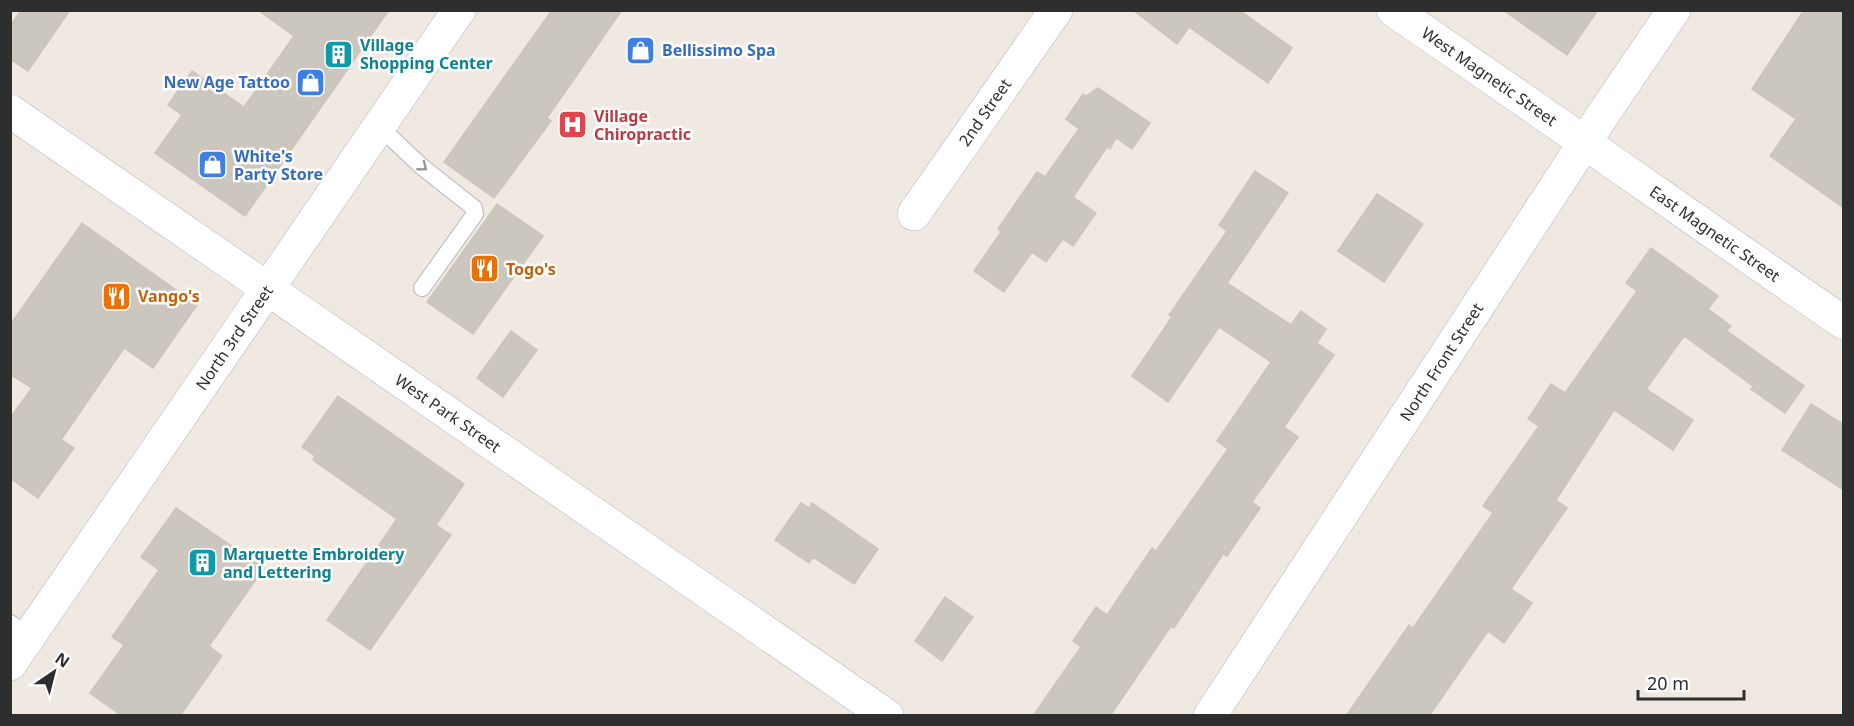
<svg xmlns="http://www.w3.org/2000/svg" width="1854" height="726" font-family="'Noto Sans',sans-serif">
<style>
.building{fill:#cbc7bf;stroke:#cbc5ba;stroke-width:1.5}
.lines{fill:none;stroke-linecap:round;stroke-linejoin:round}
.lane-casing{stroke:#b4b7c1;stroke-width:18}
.street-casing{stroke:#b4b7c1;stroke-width:34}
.secondary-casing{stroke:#b4b7c1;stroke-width:34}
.lane{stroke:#fff;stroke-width:16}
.street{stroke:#fff;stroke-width:33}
.secondary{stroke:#fff;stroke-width:33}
.oneway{stroke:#969696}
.labels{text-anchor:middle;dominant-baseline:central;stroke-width:5;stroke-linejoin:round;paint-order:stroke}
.culture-label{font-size:16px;font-weight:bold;fill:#0d838f;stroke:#fff;text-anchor:start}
.shop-label{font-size:16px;font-weight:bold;fill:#366cbe;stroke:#fff;text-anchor:start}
.street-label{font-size:16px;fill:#2e2e2e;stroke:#fff}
.health-label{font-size:16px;font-weight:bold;fill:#be3a42;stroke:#fff;text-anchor:start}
.food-label{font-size:16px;font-weight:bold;fill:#c56008;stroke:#fff;text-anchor:start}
</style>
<rect width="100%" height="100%" fill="#efe9e1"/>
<path class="building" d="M21,10H70L28,71L10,59V26Z
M258,10H389L245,216L155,153L182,115L168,105L192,71L244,107L294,36Z
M552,10H622L547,118L551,121L494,198L444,162Z
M1133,10H1239L1292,48L1268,83L1189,27L1177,44Z
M1503,10H1598L1567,55Z
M1804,10H1844V208L1770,156L1796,119L1752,89Z
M1098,88L1150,123L1132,149L1116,138L1110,149L1107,147L1073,197L1096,213L1073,246L1063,239L1046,262L1032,252L1004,292L974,271L1001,232L998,229L1037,172L1045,177L1079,129L1066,119L1083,94L1086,96Z
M1255,171L1288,193L1227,283L1291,325L1301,311L1326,329L1317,343L1334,355L1284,427L1298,437L1252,502L1260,508L1227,556L1223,554L1174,628L1171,626L1110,716H1033L1081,647L1073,641L1096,607L1107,615L1152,548L1156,551L1228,449L1217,441L1271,362L1219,327L1168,402L1132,376L1172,317L1169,315L1227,231L1219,225Z
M1377,194L1423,224L1384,282L1338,251Z
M497,204L543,236L473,334L427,302Z
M82,223L197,305L153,368L124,348L61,440L74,448L38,498L10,478V418L32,388L10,374V325Z
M1651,248L1718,296L1708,309L1731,326L1727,331L1804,386L1785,413L1751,389L1753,386L1684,336L1646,389L1693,420L1673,450L1614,410L1556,500L1567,508L1511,589L1532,603L1504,643L1488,631L1429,716H1346L1409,625L1413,628L1493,513L1483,506L1539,426L1528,419L1551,384L1565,393L1637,291L1626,283Z
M511,331L537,350L503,397L477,378Z
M338,396L464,484L436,525L451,535L370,650L327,620L397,519L313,460L315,456L302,447Z
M1811,404L1844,425V490L1782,450Z
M801,503L809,508L812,503L878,549L854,584L813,557L809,563L775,540Z
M176,508L264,568L209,646L222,656L180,716H122L90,693L124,645L112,637L159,570L141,557Z
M945,597L973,617L942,661L915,641Z"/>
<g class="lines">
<defs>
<path id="lane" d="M380,127L421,166L474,208L475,214L422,288
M10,623L30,636"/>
<g id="street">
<path id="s1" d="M1393,10C1544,113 1693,219 1844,323"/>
<path id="s2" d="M10,111L887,716"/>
<path id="s3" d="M914,214L1056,10"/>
</g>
<g id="secondary">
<path id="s4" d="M10,664L459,10"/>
<path id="s5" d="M1210,716L1602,116L1674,10"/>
</g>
</defs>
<use href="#lane" class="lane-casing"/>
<use href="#street" class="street-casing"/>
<use href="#secondary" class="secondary-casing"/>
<use href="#lane" class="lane"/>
<use href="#street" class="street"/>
<use href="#secondary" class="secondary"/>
</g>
<defs><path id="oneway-chevron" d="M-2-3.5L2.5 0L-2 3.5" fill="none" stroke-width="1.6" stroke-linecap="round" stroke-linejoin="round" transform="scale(1.5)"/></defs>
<use class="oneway" href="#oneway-chevron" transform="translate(423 167) rotate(39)"/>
<defs>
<symbol id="shop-square" viewBox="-11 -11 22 22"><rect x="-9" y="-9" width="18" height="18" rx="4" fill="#3f7fe0" stroke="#fff"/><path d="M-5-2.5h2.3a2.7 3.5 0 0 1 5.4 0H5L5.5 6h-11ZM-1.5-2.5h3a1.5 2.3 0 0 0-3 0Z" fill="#fff"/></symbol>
<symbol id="building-square" viewBox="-11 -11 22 22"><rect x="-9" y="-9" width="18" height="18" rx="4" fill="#0f9aa8" stroke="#fff"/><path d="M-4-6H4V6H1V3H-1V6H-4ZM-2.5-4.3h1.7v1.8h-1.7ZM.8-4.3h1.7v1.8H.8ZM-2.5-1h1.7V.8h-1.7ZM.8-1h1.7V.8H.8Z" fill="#fff"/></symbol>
<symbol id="hospital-square" viewBox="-11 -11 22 22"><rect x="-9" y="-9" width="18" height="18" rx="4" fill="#e0444e" stroke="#fff"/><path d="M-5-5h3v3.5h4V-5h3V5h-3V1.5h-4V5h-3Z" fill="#fff"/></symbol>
<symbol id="restaurant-square" viewBox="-11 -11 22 22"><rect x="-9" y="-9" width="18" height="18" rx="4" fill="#e8710a" stroke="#fff"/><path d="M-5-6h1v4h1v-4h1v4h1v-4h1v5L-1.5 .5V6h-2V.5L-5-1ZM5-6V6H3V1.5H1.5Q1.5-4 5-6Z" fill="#fff"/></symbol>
</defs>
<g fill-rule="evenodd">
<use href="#shop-square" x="624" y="34" width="33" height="33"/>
<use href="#building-square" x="322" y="38" width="33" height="33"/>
<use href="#shop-square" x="294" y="66" width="33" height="33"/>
<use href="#hospital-square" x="556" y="108" width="33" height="33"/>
<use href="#shop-square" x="196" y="148" width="33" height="33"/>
<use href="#restaurant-square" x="468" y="252" width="33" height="33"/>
<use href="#restaurant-square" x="100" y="280" width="33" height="33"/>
<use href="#building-square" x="186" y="546" width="33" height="33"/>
</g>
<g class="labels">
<g class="culture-label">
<text x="360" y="45">Village<tspan x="360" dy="18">Shopping Center</tspan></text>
<text x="223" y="554">Marquette Embroidery<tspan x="223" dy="18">and Lettering</tspan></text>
</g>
<g class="shop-label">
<text x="662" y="50">Bellissimo Spa</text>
<text x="290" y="82" text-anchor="end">New Age Tattoo</text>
<text x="234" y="156">White's<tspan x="234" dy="18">Party Store</tspan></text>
</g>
<g class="street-label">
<text stroke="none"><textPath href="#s1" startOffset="117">West Magnetic Street</textPath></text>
<text stroke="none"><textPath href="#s3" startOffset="124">2nd Street</textPath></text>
<text stroke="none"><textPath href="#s1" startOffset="392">East Magnetic Street</textPath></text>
<text stroke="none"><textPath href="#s4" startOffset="396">North 3rd Street</textPath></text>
<text stroke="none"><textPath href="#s5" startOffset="423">North Front Street</textPath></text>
<text stroke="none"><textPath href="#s2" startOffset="532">West Park Street</textPath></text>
</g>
<g class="health-label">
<text x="594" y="116">Village<tspan x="594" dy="18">Chiropractic</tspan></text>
</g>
<g class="food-label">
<text x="506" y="269">Togo's</text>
<text x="138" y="296">Vango's</text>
</g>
</g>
<rect width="1854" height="726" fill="none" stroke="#2e2e2e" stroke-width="24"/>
<g transform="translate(54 672) rotate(35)" stroke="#ffffff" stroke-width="4.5" paint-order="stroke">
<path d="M0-4.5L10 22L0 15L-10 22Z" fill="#2e2e2e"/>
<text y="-9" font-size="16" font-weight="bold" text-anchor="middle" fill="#2e2e2e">N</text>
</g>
<path d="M1638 690v9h106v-9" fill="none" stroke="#2e2e2e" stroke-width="3"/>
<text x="1647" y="690" font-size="18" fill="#2e2e2e" stroke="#ffffff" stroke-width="4.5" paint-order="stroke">20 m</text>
</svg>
